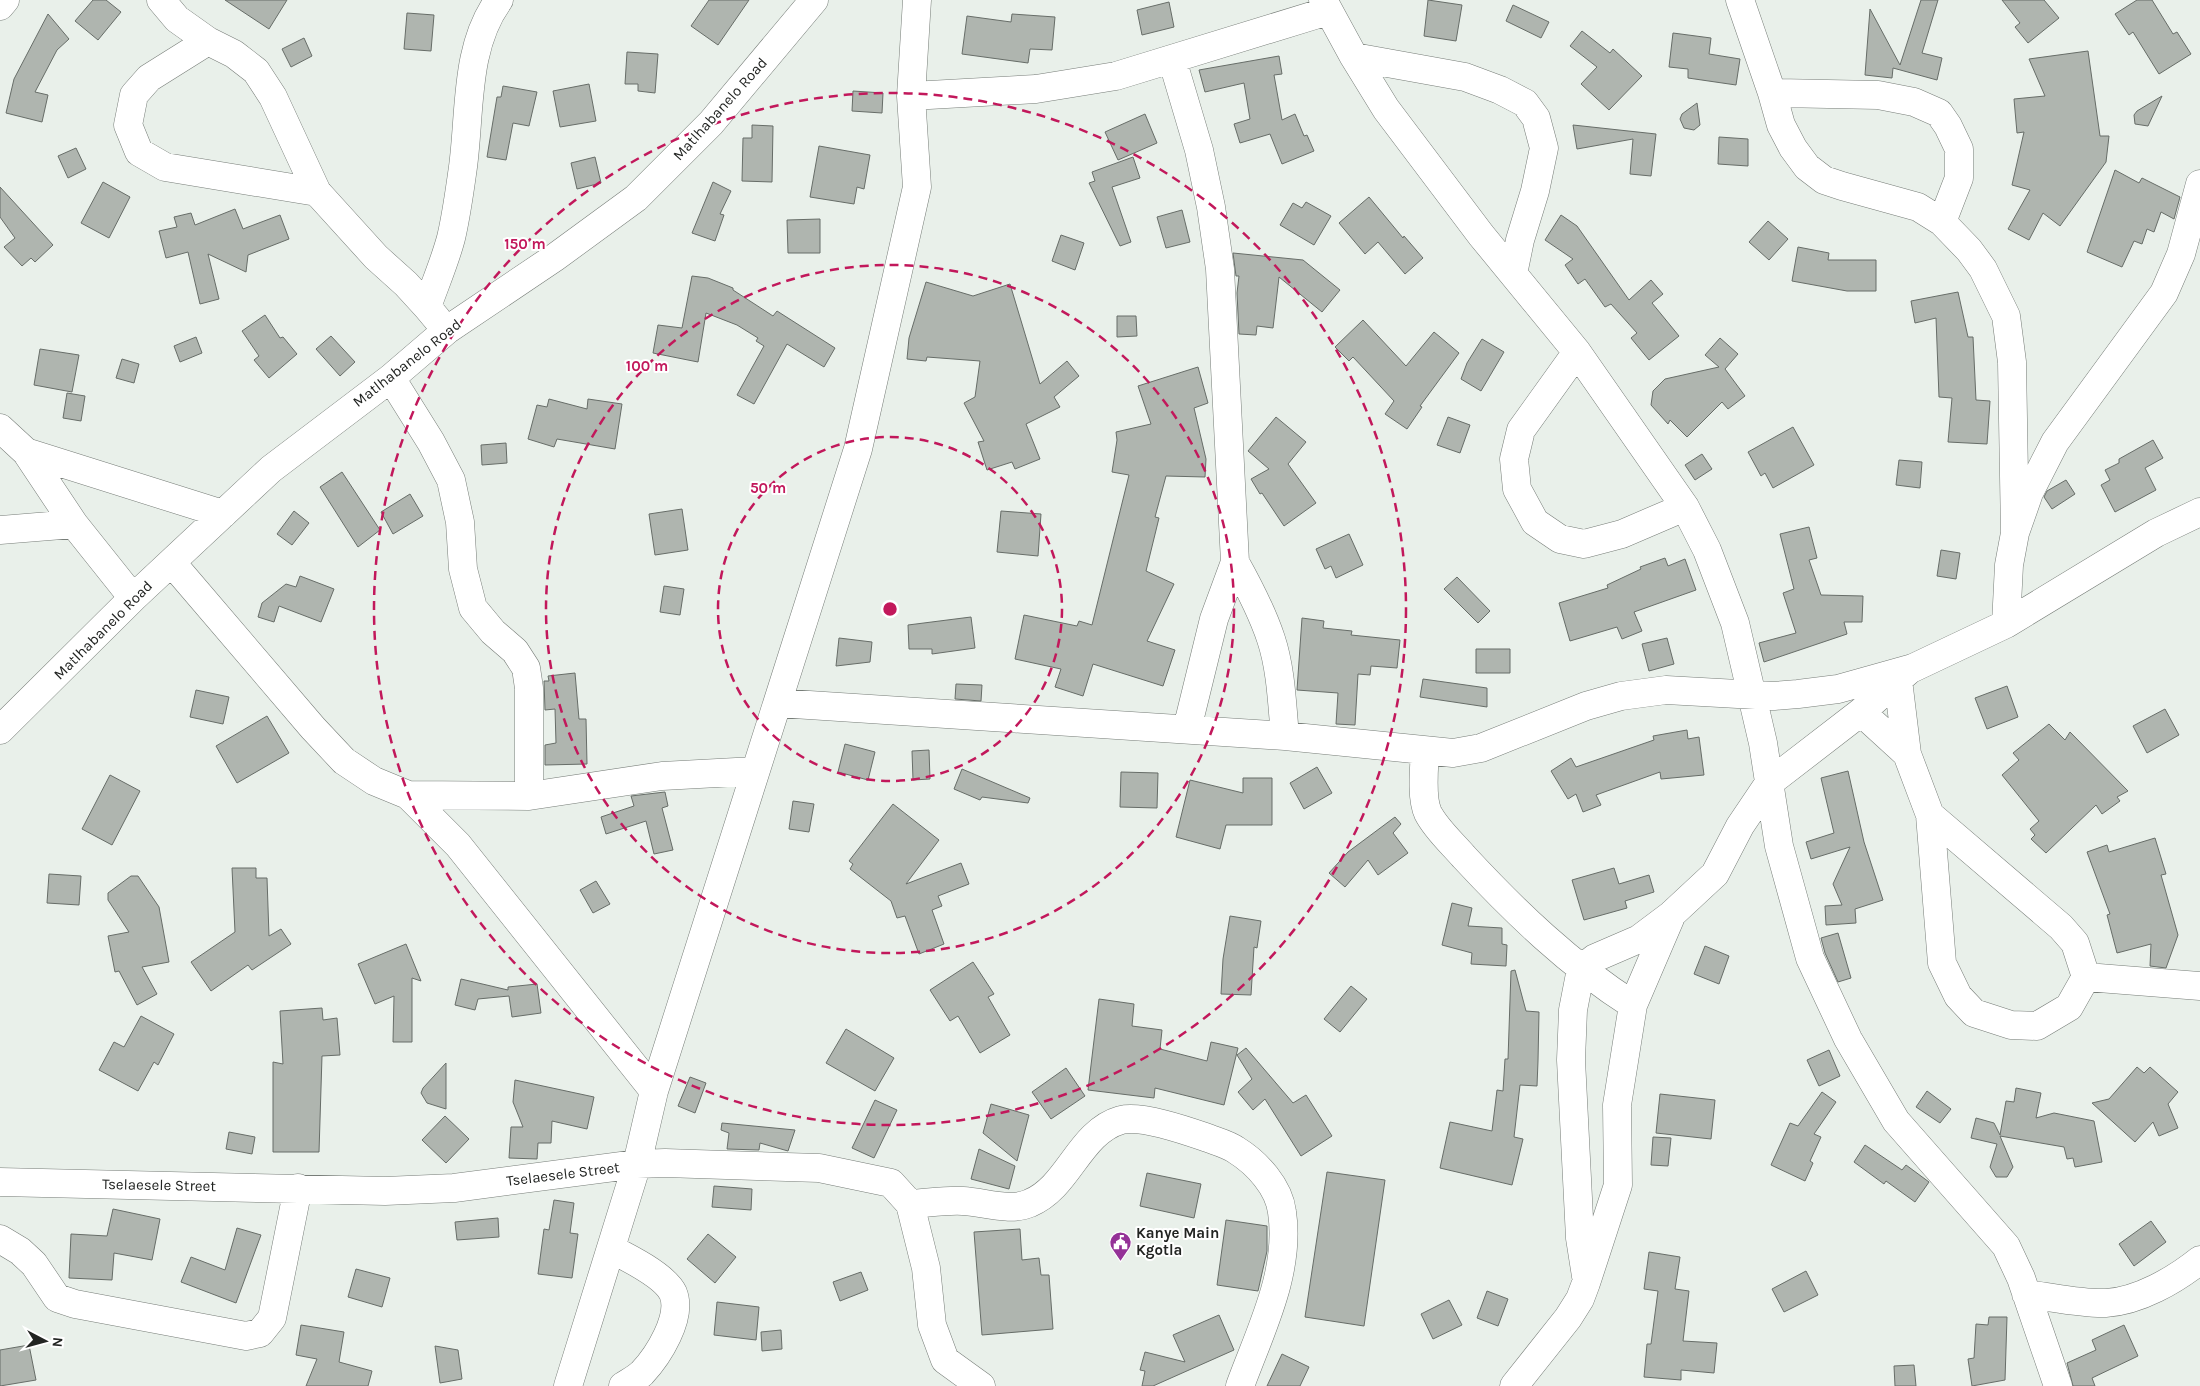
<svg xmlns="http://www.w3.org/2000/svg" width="2200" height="1386" font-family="Karla,sans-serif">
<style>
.building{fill:#afb5af;stroke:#676d68}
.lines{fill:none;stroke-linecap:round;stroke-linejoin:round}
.minor-casing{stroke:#777d78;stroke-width:29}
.minor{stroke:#fff;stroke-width:28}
.ring{fill:none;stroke:#c2185b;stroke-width:2.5;stroke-dasharray:9 6}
.labels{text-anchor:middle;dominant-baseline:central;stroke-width:4;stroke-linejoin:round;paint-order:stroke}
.street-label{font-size:15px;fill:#222422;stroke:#fff}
.poi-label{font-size:15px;font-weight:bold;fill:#222422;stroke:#fff;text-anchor:start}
.centre{fill:#c2185b;stroke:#fff;stroke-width:2.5}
.ring-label{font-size:15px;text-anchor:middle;font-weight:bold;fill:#c2185b;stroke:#fff;stroke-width:4;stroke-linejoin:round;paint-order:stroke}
</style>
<rect width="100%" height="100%" fill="#e9f0ea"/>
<path class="building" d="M93,0H106L121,12L98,40L75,21Z
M225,0H287L269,29Z
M709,0H749L718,45L691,26Z
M1428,0L1462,5L1456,41L1424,36Z
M1921,0H1938L1922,53L1942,58L1937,80L1893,68L1892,78L1865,75L1870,9L1900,65Z
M2002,0H2044L2059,18L2028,43L2015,27L2020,23Z
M2137,0H2152L2173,34L2177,32L2191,54L2159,74L2133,32L2129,35L2115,14Z
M1169,2L1174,27L1142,35L1137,10Z
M1513,5L1549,22L1541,38L1506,21Z
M407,13L434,15L431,51L404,49Z
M48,14L69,39L57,50L35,92L48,95L42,122L6,113L14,79Z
M1012,14L1055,17L1052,50L1030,49L1028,63L962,54L967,16L1011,22Z
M1582,31L1610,53L1613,49L1642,76L1609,110L1581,84L1597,67L1570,46Z
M1673,33L1711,38L1709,54L1740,59L1736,85L1688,78V69L1669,67Z
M304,38L312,56L291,67L282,49Z
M2088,51L2100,136H2109L2106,162L2060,226L2043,213L2029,240L2008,229L2030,190L2012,185L2024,132L2017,133L2014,99L2045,96L2029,59Z
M627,52L658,54L655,93L638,91V84H625Z
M1279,56L1282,74L1274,75L1282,120L1295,114L1304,136L1307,135L1314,151L1282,164L1270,134L1240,143L1234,124L1250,119L1244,83L1205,92L1199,70Z
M589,84L596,121L560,127L553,91Z
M503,86L537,92L529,126L513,123L506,160L487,157L497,97H501Z
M853,91L883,93L882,113L852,111Z
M2162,96L2148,126L2135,124L2134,115L2137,111Z
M1697,103L1700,125L1694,130L1684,128L1680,119L1682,114Z
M1145,114L1157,143L1118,160L1105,132Z
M752,125L773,126L772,182L742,181L743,138H752Z
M1573,125L1656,134L1651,176L1630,174L1633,139L1577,149Z
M1719,137L1748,139V166L1718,164Z
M819,146L870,155L864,189L857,187L854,204L810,197Z
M76,148L86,169L68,178L58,156Z
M595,157L601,183L577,189L571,163Z
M1133,157L1140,178L1112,187L1131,242L1120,246L1089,183L1095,181L1092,172Z
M2115,170L2139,183L2142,178L2180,197L2174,219L2161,212L2154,232L2147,229L2142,244L2134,241L2122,267L2087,252Z
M103,182L130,197L109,238L81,223Z
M713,182L731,191L720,214L724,215L715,241L692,233Z
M0,187L53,245L35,262L31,258L22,266L4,247L15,238L0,217Z
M1369,197L1403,238L1404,236L1423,258L1405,274L1378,242L1365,254L1339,223Z
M1306,202L1331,216L1314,245L1280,225L1293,203L1302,208Z
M235,209L243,229L280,215L289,239L248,255L246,272L208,254L219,299L200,304L188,252L166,258L159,231L177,227L174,217L191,213L195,225Z
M1182,210L1190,242L1166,248L1157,217Z
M1561,215L1577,226L1629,300L1651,280L1663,294L1652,303L1679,336L1649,360L1631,338L1637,333L1611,304L1605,307L1585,279L1578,284L1565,265L1573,259L1545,240Z
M820,219V253H788L787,220Z
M1768,221L1788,239L1769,260L1749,242Z
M1061,235L1084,243L1075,270L1052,261Z
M1798,247L1829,253L1828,260H1876V291H1847L1792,281Z
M1233,253L1303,260L1340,290L1322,312L1279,277L1273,328L1257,326L1256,335L1239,334L1237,293L1239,276H1236Z
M692,276L708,278L733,288V290L773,316L777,311L835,348L824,367L787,344L754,404L737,395L764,346L756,341L758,338L737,325L706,313L698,362L653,353L658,325L682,328Z
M926,282L973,296L1010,284L1040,384L1067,361L1079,376L1054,397L1060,407L1026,424L1040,459L1015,469L1012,462L987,470L978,442L984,441L964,403L975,397L980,361L927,357L926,361L907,359L909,338Z
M1958,292L1968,337H1973L1976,400L1990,401L1987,444L1948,442L1952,398L1939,397L1936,318L1915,323L1911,301Z
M265,315L280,338L283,337L297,354L269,378L254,360L259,356L242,331Z
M1117,316H1136L1137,336L1117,337Z
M1363,320L1406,366L1434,332L1459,353L1420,406L1422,407L1407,429L1385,414L1394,401L1353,357L1349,361L1335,347Z
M331,336L355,362L340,376L316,349Z
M196,337L202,353L180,362L174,346Z
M1720,338L1738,354L1725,369L1745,396L1728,409L1722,402L1687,437L1670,420L1668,424L1651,405L1653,391L1665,379L1719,367L1705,355Z
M1482,339L1504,352L1481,391L1461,379L1467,363Z
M40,349L79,355L72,392L34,385Z
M122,359L139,364L134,383L116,378Z
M1198,367L1208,403L1194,408L1206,459L1205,477L1166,476L1155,517L1159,518L1146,571L1174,584L1147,641L1175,650L1163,686L1093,664L1083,696L1055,687L1061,669L1015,659L1024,615L1077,626L1079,621L1092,625L1129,475L1112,472L1117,440L1116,432L1151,424L1138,386Z
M67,393L85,396L81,421L63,418Z
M549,399L587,409L588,399L622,404L615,449L557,439L554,447L528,439L537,405L547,407Z
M1276,417L1306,442L1288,464L1316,503L1284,526L1262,493L1260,494L1251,479L1269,469L1248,451Z
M1448,417L1470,425L1460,453L1437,445Z
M1793,427L1814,465L1773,488L1765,473L1761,476L1748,452Z
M2153,440L2163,458L2145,468L2156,490L2115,512L2101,485L2110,480L2105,470L2119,463V459Z
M506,443L507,463L482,465L481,445Z
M1702,454L1712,469L1695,480L1685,465Z
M1899,460L1922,462L1920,488L1896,485Z
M342,472L380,530L358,547L320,487Z
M2066,480L2075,494L2052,509L2044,497L2047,491Z
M410,494L423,516L393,534L381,512Z
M682,509L688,550L655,555L649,514Z
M294,511L309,523L292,545L277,534Z
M1001,511L1041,514L1038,556L997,552Z
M1809,527L1817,558L1809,560L1821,595L1863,596L1862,622H1844L1847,634L1764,662L1759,643L1796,633L1783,593L1794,589L1780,534Z
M1349,534L1363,565L1336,578L1331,566L1325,569L1316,549Z
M1941,550L1960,553L1956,579L1937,576Z
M1665,558L1668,566L1685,559L1696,590L1634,612L1642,631L1622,639L1617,627L1570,641L1559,603L1608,588L1607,585L1641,569L1640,567Z
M300,576L334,589L321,622L279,606L274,622L258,617L262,603L286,584L296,587Z
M1457,577L1490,611L1478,623L1444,589Z
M664,586L684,589L680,615L660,612Z
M971,617L975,648L932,654V649H909L908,625Z
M1302,618L1324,621L1323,628L1352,631L1351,635L1400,640L1397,668L1371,666L1370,675L1358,674L1355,725L1336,724L1338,693L1297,690Z
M839,638L872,642L870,662L836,666Z
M1667,638L1674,664L1649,671L1642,644Z
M1476,649H1510V673H1476Z
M575,673L579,719H586L587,764L545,765V745L556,743L555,709L545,710L544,681H549L548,676Z
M1423,679L1487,688V707L1420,697Z
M956,684L982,685L981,701L955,699Z
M2007,686L2018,717L1987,729L1975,698Z
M196,690L229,697L223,724L190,717Z
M2165,709L2179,735L2147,753L2133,726Z
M267,716L289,753L237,783L216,746Z
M2049,724L2065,740L2070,732L2128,791L2117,797L2120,801L2102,814L2096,805L2046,853L2031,839L2035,835L2030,829L2039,821L2002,775L2019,760L2013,753Z
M1687,730L1688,739L1699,737L1704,775L1661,779L1660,772L1596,795L1601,805L1583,812L1576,794L1568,799L1551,771L1571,758L1576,767L1654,740L1653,736Z
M845,744L875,752L868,780L838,772Z
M929,750L930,779L913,780L912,751Z
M1317,767L1332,793L1304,809L1290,783Z
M962,769L1030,798L1028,803L982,797L980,800L954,789Z
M1848,771L1864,842L1883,900L1855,909L1856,923L1826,925L1825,906L1842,905L1833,884L1850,847L1811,859L1806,842L1834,833L1821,778Z
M1121,772L1158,773L1157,808L1120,807Z
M110,775L140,791L112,845L82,829Z
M1243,778H1272V825H1226L1220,849L1176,837L1190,780L1243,793Z
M665,792L668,806L662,808L673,850L654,854L646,821L606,834L601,817L634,806L631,796Z
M793,801L814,804L809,832L789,829Z
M893,804L939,840L906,884L961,863L969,884L938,896L942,906L932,910L944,944L919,954L905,916L897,918L891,901L850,869L853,864L849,861Z
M1395,817L1401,824L1393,833L1408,853L1378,875L1368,860L1345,887L1329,873L1348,852Z
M2155,838L2166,874L2161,875L2178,935L2166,968L2150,966L2151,944L2117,953L2107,915L2110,914L2087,852L2107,845L2109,852Z
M232,868H256V878H267L269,936L281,929L291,944L252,970L248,965L211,991L191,962L235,932Z
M1614,868L1619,884L1649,875L1654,892L1625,901L1627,908L1584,920L1572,880Z
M49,874L81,876L79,905L47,903Z
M131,876H138L159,907L169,962L142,967L157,994L137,1005L119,971L115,972L108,936L129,932L108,900V893Z
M596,881L610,904L593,913L580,890Z
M1452,903L1472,908L1468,926L1502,928V944L1507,945L1506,966L1471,964L1472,953L1442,945Z
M1230,916L1261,921L1257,948L1254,947L1251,995L1221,994L1223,959Z
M1838,933L1851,978L1838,982L1825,953L1821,938Z
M406,944L421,981L412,978V1042H393L394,996L375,1004L358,964Z
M1705,946L1729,956L1719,984L1694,974Z
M973,962L994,994L988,997L1010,1035L980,1053L958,1016L950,1021L930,990Z
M1515,970L1526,1011L1539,1012L1538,1061L1537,1086L1520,1085L1514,1137L1523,1139L1512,1185L1440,1168L1450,1122L1492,1131L1497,1090L1503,1091L1505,1059H1508L1511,971Z
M461,979L508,990V987L537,984L541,1013L512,1017L509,996L478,999L475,1010L455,1005Z
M1351,986L1367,999L1340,1032L1324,1019Z
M1099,999L1134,1004L1132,1026L1162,1030L1160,1049L1207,1061L1211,1042L1238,1048L1224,1105L1155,1088L1154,1098L1088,1090Z
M322,1008L323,1020L337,1018L340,1055L322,1056L319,1152H273V1062L283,1064L280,1011Z
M141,1016L174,1034L158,1065L154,1062L138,1091L99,1070L114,1042L124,1047Z
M846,1029L894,1058L875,1091L826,1063Z
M1246,1048L1293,1103L1306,1095L1332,1136L1301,1156L1265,1099L1253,1110L1238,1092L1252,1079L1237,1055Z
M1829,1050L1840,1076L1819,1086L1807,1060Z
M446,1063V1109L427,1103L421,1093L423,1088Z
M2137,1067L2144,1073L2150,1067L2178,1092L2168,1104L2178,1128L2159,1136L2153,1122L2135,1142L2092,1103L2109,1099Z
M1066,1068L1085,1096L1051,1119L1032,1092Z
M690,1077L706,1083L695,1113L678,1106Z
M515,1080L594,1097L587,1129L552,1121L551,1143H538L537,1159L509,1158L511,1127H523L513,1102Z
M2016,1088L2041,1093L2036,1118L2054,1113L2094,1121L2102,1162L2075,1167L2073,1158L2067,1159L2064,1147L2000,1136L2013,1167L2007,1177H1996L1990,1167L1997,1144L1971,1138L1976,1118L1994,1123L2000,1135L2006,1101L2014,1102Z
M1927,1091L1951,1109L1940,1123L1916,1107Z
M1822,1092L1836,1102L1814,1134L1821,1137L1810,1161L1813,1163L1805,1181L1771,1165L1790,1123L1798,1126Z
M1660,1094L1715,1100L1711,1139L1656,1133Z
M875,1100L897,1110L874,1158L852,1148Z
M991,1104L1029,1115L1017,1161L983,1133Z
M445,1116L469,1139L446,1163L422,1140Z
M722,1123L795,1130L788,1151L760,1143L759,1150L727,1149L729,1133L721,1130Z
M229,1132L255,1137L252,1154L226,1149Z
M1653,1137L1671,1138L1668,1166L1651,1165Z
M1865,1145L1902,1170L1906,1165L1929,1182L1915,1202L1886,1181L1884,1184L1854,1162Z
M979,1149L1015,1166L1009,1189L971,1179Z
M1327,1172L1385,1180L1364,1326L1305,1317Z
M1147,1173L1201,1184L1194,1218L1140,1206Z
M714,1186L752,1189L751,1210L712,1207Z
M554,1200L574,1203L570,1233L578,1234L572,1278L538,1274L544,1229L549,1230Z
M113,1209L160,1219L152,1260L114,1253L112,1280L69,1278L71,1234L107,1236Z
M498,1218L499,1237L457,1240L455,1222Z
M1226,1220L1267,1226V1251L1258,1291L1217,1285Z
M2151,1221L2166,1242L2134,1266L2119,1244Z
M237,1228L261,1235L236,1303L181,1282L191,1257L225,1270Z
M1020,1229L1022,1260L1039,1258L1041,1275H1049L1053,1329L982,1335L974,1232Z
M708,1234L736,1257L715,1283L687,1259Z
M1649,1252L1680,1257L1675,1289L1689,1291L1683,1341L1717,1343L1714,1373L1681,1370V1380L1644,1377L1647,1344H1651L1658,1291L1644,1289Z
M356,1269L390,1278L382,1307L348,1297Z
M1806,1271L1818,1295L1784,1312L1772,1289Z
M861,1272L868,1290L840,1301L833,1282Z
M1487,1291L1508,1299L1498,1326L1477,1318Z
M1449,1300L1462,1325L1433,1339L1421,1314Z
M717,1302L759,1307L756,1340L714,1335Z
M1219,1315L1234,1350L1153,1386H1142L1145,1371L1140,1370L1145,1352L1185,1362L1173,1335Z
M1989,1317H2007L2005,1380L1972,1386L1968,1359L1974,1358L1976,1324L1988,1325Z
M301,1325L344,1332L339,1362L372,1371L368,1386H306L317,1359L296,1355Z
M2124,1325L2138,1356L2092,1378L2095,1386H2073L2067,1363L2096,1350L2092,1340Z
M781,1330L782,1349L762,1351L761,1332Z
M29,1345L36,1380L0,1386V1350Z
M435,1346L458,1350L462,1379L440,1383Z
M1282,1354L1309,1367L1300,1386H1267Z
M1914,1365L1916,1386H1895L1894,1366Z"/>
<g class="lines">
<defs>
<path id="minor" d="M161,0L177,19L208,41L234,54L256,71L273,97L317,192L376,257L406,284L427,307
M1323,0L1354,57L1386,109L1481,235L1577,352L1685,507L1707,550L1735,623L1763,743L1779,846L1810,958L1848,1039L1896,1121L2006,1246L2021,1278L2058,1386
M1740,0L1772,93L1781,125L1793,148L1807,167L1824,180L1842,186L1918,207L1942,222L1969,250L1983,269L2006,316L2012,362L2015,533
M0,6L5,0
M208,41L149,78L134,95L128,125L139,152L165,167L317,192
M1354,57L1465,77L1500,90L1525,103L1536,118L1544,148L1535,191L1520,240L1513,274
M1172,59L1199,150L1211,207L1220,269L1235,562L1214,619L1187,729
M1772,93L1878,95L1914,102L1939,113L1948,126L1959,149V178L1942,222
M911,96L1036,89L1116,76L1328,11
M437,319L427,307C435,284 445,261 451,238C456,217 459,195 462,174C471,117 463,49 499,0
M1577,352L1521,430L1514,459L1517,489L1535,522L1560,539L1584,544L1622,534L1685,507
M391,378L431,442L451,480L460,522L463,569L473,608L493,632L515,651L526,668L529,688V796
M0,428L26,452L74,524L133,598
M26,452L223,514
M0,530L74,524
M1235,562C1249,587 1262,612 1271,639C1281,669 1282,704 1285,736
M172,563L313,728L344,761L374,781L408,795L529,796L662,776L755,771
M2006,624L2009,565L2015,533L2029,493L2055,442L2164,293L2181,254L2200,184
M1898,680L1907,754
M778,703L1285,736L1453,753L1481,748L1586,706L1621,696L1666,690L1774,696L1798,694L1838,689L1913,668L2006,624L2156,533L2200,512
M1861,712L1907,754L1930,815
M0,730L133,598L271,469L391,378L447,330L554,258L636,198L711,123L814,0
M1425,752C1424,768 1421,798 1428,813C1436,829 1452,843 1464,857C1515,912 1570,965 1633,1005
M408,795L458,845L654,1091
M1930,815L2061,927L2075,943L2086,977L2069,1007L2037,1026L2011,1025L1974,1013L1958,996L1942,963Z
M2086,977L2200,986
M0,1182L385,1191L454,1188L637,1164L665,1163L819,1168L891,1183L910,1204L926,1268L932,1325L945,1360L981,1386
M910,1204C928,1203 946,1200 963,1201C984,1202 1011,1212 1030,1203C1069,1187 1079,1132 1121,1120C1141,1115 1185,1130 1205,1137C1215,1141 1228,1144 1236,1150C1257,1163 1279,1187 1282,1212C1291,1272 1260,1331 1240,1386
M0,1239L20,1251L34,1264L57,1298L75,1304L246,1336L260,1333L272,1318L298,1188
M611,1249C627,1257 665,1276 673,1293C683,1317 658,1356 642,1373C637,1378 629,1382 623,1386
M1586,1276L1580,1238L1571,1060L1573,1010L1581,969L1595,958L1639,939L1671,915
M2026,1294C2052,1297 2081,1304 2106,1303C2139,1301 2175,1280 2200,1260
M568,1386L637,1164L654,1091L858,449L917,187L911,96L917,0
M1514,1386L1568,1318L1580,1299L1586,1283L1618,1185L1617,1105L1633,1005L1672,914L1715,874L1740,826L1769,783L1861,712L1907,672"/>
</defs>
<use href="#minor" class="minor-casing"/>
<use href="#minor" class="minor"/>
</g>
<g class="ring">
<circle cx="890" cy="609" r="172"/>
<circle cx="890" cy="609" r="344"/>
<circle cx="890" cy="609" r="516"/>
</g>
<defs>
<symbol id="civic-pin" viewBox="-11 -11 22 30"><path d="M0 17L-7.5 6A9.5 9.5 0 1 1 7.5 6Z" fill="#943197" stroke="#fff"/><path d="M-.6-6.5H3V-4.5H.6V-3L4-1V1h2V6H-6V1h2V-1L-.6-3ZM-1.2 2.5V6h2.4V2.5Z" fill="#fff"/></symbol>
</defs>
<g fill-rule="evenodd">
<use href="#civic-pin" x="1108" y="1230" width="25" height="34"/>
</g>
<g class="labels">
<g class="street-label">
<text transform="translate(720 109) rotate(-48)">Matlhabanelo Road</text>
<text transform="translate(407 363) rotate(-38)">Matlhabanelo Road</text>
<text transform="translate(103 630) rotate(-45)">Matlhabanelo Road</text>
<text transform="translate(563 1174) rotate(-7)">Tselaesele Street</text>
<text transform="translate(159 1185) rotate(1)">Tselaesele Street</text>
</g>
<g class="poi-label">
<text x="1136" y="1233">Kanye Main<tspan x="1136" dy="17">Kgotla</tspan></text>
</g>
</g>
<circle cx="890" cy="609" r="8" class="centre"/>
<g class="ring-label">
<text x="525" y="249">150 m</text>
<text x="647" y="371">100 m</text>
<text x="768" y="493">50 m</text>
</g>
<g transform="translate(45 1341) rotate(96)" stroke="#ffffff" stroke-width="4" paint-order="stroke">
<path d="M0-4L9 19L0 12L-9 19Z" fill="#222422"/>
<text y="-8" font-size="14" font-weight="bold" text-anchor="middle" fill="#222422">N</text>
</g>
</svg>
